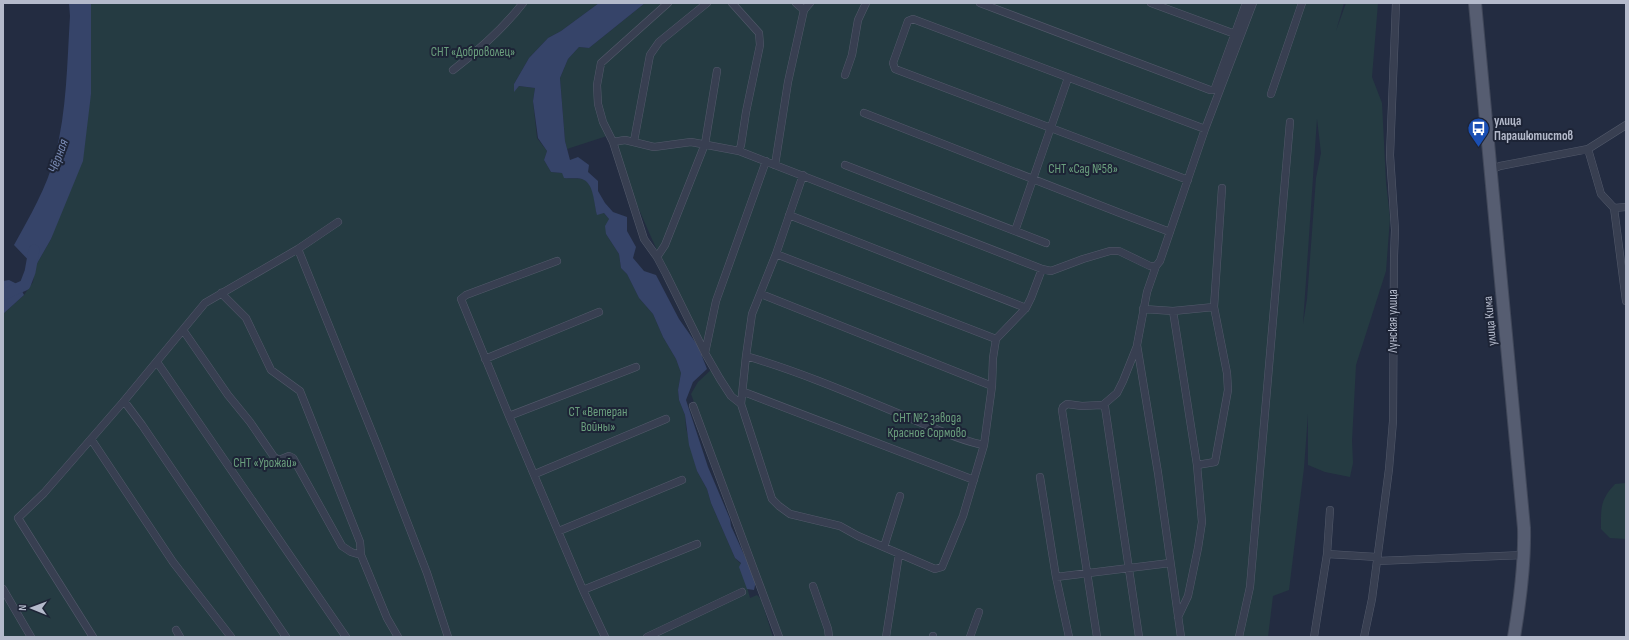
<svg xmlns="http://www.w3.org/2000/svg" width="1629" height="640" font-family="'Sofia Sans Condensed',sans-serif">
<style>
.green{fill:#253b42;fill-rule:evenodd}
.water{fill:#364469}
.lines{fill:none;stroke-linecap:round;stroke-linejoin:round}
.river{stroke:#364469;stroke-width:11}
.minor-casing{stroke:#535a6b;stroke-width:8}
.primary-casing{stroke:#41485a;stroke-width:14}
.minor{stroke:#383f51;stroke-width:7}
.primary{stroke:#565d71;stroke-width:12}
.labels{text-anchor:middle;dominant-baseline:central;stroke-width:4;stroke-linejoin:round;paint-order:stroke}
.park-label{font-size:13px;fill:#6a9e7d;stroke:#1d2436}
.poi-label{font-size:13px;font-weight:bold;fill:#b4bacb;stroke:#1d2436;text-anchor:start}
.street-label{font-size:13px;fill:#b4bacb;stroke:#1d2436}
.water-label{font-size:14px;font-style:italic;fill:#7a8bb4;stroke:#1d2436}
</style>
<rect width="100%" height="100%" fill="#232c41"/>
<path class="green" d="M91,3H599L561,31L548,38L529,58L514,84V91L519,86L535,88L533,101L537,138L547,151L544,160L551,172L562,173L565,178C570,179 576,178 581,179C595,181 594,204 597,214L604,213L609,219L606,234L619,254L621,268L627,274L639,298L653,314L663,337L676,359L681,373L678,390L679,400L685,415L686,428L697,471L707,489L711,503L735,558L741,564L750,598L757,595L761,599L773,637H3V314L24,295L33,282L35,267L51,239L91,94Z
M645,3H1344L1336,31L1346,3H1378L1372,77L1382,103L1386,182L1390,218L1386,271L1356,365L1352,441L1353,463L1350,477L1325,472L1308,465V414L1304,468L1289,590L1273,596L1268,637H780L691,394L698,382L713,368C676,291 638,215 610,135L567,149L565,141L560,78L568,59L579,47L589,48ZM1317,119L1321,153L1316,178L1307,299L1303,324Z
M1626,483V539L1610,538L1601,529C1601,508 1600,500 1615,484Z"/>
<path class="water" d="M69,3H91V94L83,161L51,239L35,267L14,245C29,218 47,187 55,156C67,111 67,63 70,16Z
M599,3H645L589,48L579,47L568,59L560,78L565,141L570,160L578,157L589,165L588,172L598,181V191L605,203L613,212L627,217V231L636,247L633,258L644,271L656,275L679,319L698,346L707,369L693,382L686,400L708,467L730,519L731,526L756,581L754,590L747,589L739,567L741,563L735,558L711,503L707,489L697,471L689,445L685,415L679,400L678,390L681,373L676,359L663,337L653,314L639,298L627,274L621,268L619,254L606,234L605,226L609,219L604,213L597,215C594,204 594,185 584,180C579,177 570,179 564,178L562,173L551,172L544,160L547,151L538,138L533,101L535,88L519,86L514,92V84L529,58L548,38L561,31Z
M9,280L19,285L24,295L3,314V281Z"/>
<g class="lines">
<path class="river" d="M3,295L25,285L30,272L34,250"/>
<defs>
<path id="minor" d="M668,3L601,63L597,85L598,104L603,122L613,142L644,239L657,257L666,274L705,353L720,379L731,396L741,404
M732,3L759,33L760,45L746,112L741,145L739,151
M796,3L804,10
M980,3L1210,90H1213L1215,88L1246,3
M1151,3L1235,34
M453,70C479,50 503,29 523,3
M845,75L852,55L858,20L866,3
M1271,94L1302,3
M864,113L1125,215L1170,232
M634,141L650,55L659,42L707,3
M613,142L625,140L654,147L691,142L739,151L1042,269L1051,271L1083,259L1110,251H1119L1150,266H1156L1160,261L1205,129L1253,3
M1588,149L1626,125
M775,165L788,82L804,10L810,3
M845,165L1046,243
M1490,170L1500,166L1588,149L1601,194L1614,208
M803,175L776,254L752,314L746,356L741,404L772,499L779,506L790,514L840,526L858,536L935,569L942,567L963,516L984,445L992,386L993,358L996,339L1026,308L1031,298L1042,269
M1188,180L895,69L893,63L908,21L913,19L1205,129
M1626,207L1614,208L1626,301
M789,215L1026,308
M1015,231L1068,78
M298,249L378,447L427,573L448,637
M776,254L996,339
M657,257L665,245L705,144L717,71
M557,261L466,295L461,299L509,416L583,590L605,637
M1156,266L1147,292L1137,345L1158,473L1181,637
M221,293L246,318L271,370L300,391L360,542L361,555
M761,294L992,386
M1143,309L1173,311L1214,307
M1173,311L1197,465L1202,522L1198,548L1188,596L1178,617
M183,330L228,395L250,422L274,457L279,460L289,456L293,458L342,546L351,552L361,555L387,618L398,637
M705,353L716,301L766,161
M746,356C801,372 854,395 907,417C930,426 960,441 984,445
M485,359L599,312
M157,362L346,637
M744,392L974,480
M124,401L142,425L286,637
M1103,405L1117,393L1123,381L1137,346
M693,406L779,637
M509,416L636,367
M91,439L173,562L231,637
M1197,465L1215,462L1228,390L1227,373L1214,307L1222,188
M535,474L666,419
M1040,477L1056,577L1069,637
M559,531L682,480
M884,547L900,496
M1327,554L1377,557
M1377,561L1524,555
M1056,577L1170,563
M813,586L828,629L829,637
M3,589L31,637
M583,590L697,544
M176,630L180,637
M93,637L18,518L44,493L124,401L205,303L298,249L338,222
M647,637L742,592
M886,637L899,554
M933,637V636
M970,637L979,612
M1097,637L1062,410L1063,407L1067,404L1082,406L1101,405L1105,407L1139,637
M1239,637L1250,587L1290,122
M1314,637L1327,554L1330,510
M1364,637L1372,599L1389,469L1393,421L1394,256L1395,230L1390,155L1396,3"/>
<path id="primary" d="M1475,3L1524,528C1525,565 1520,601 1514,637"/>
</defs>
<use href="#minor" class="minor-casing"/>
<use href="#primary" class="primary-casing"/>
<use href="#minor" class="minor"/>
<use href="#primary" class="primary"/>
</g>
<defs>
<symbol id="bus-pin" viewBox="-11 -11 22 30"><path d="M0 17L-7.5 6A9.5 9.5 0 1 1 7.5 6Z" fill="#1a4fb4" stroke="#1d2436"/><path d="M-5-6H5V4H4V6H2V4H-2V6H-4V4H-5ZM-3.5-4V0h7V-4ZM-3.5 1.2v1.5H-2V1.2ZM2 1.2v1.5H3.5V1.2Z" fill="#fff"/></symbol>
</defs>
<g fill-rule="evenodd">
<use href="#bus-pin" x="1466" y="116" width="25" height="34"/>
</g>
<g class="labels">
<g class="park-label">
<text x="473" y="52">СНТ «Доброволец»</text>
<text x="1083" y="169">СНТ «Сад №58»</text>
<text x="598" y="412">СТ «Ветеран<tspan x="598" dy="15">Войны»</tspan></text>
<text x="927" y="418">СНТ №2 завода<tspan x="927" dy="15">Красное Сормово</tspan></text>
<text x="265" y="463">СНТ «Урожай»</text>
</g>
<g class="poi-label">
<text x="1494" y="121">улица<tspan x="1494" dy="15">Парашютистов</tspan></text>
</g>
<g class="street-label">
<text transform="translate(1393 321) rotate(-90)">Лунская улица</text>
<text transform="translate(1490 321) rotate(-95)">улица Кима</text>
</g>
<g class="water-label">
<text transform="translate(58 156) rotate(-70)">Чёрная</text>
</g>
</g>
<rect width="1629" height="640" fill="none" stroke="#b4bacb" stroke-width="8"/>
<g transform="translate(32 608) rotate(271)" stroke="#1d2436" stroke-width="3" paint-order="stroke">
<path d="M0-3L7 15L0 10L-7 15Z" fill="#b4bacb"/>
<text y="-6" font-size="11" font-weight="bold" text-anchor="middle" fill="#b4bacb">N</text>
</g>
</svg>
